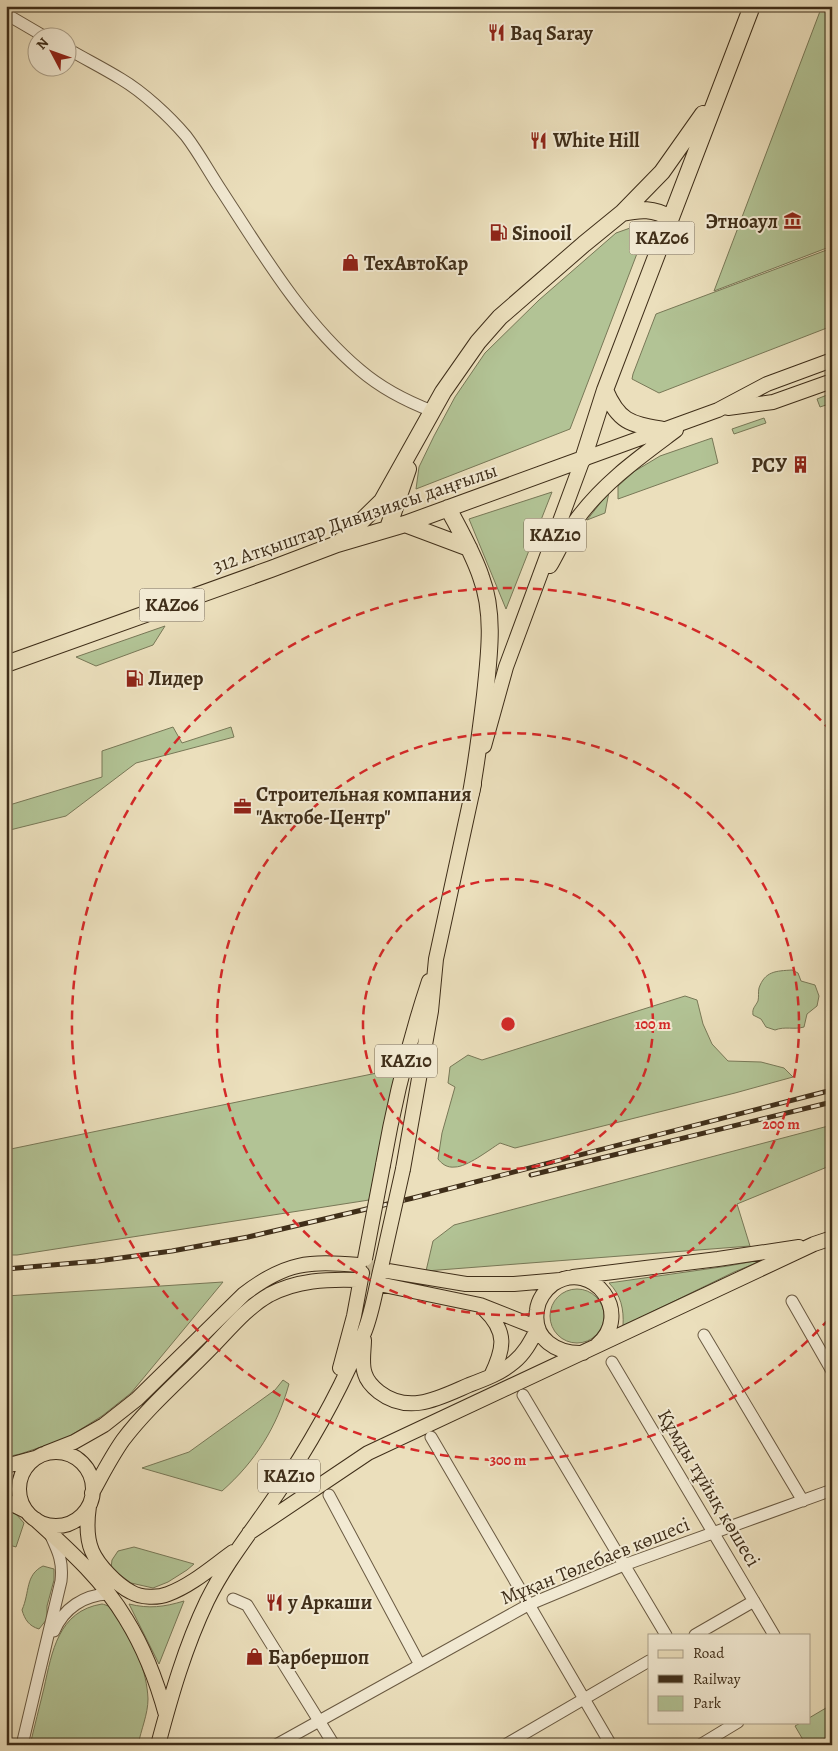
<svg xmlns="http://www.w3.org/2000/svg" width="838" height="1751" font-family="Alegreya,serif">
<style>
.green{fill:#b2c395;stroke:#787857}
.lines{fill:none;stroke-linecap:round;stroke-linejoin:round}
.major-tunnel{stroke:#c9bc9b;stroke-width:14;stroke-dasharray:14 7;stroke-linecap:butt}
.minor-casing{stroke:#6a5a42;stroke-width:13}
.major-casing{stroke:#3f2e19;stroke-width:16}
.highway-casing{stroke:#3f2e19;stroke-width:18}
.minor{stroke:#f2ead3;stroke-width:11}
.major{stroke:#ebdfbc;stroke-width:14}
.highway{stroke:#ebdfbc;stroke-width:16}
.rail-casing{stroke:#3f2e19;stroke-width:5}
.rail{stroke:#f2ead3;stroke-width:3;stroke-dasharray:9;stroke-linecap:butt}
.major-bridge-casing{stroke:#3f2e19;stroke-width:16;stroke-linecap:butt}
.major-bridge{stroke:#ebdfbc;stroke-width:14}
.ring{fill:none;stroke:#d62828;stroke-width:2.5;stroke-dasharray:9 6}
.labels{text-anchor:middle;dominant-baseline:central;stroke-width:4;stroke-linejoin:round;paint-order:stroke}
.shield{fill:#f2ead3;stroke:#756651;stroke-width:1}
.shield-label{font-size:19px;font-weight:bold;fill:#3f2e19}
.poi-label{font-size:20px;font-weight:bold;fill:#3f2e19;stroke:#f2ead3;text-anchor:start}
.street-label{font-size:20px;fill:#3f2e19;stroke:#f2ead3}
.centre{fill:#d62828;stroke:#f2ead3;stroke-width:2.5}
.ring-label{font-size:15px;text-anchor:middle;font-weight:bold;fill:#d62828;stroke:#f2ead3;stroke-width:4;stroke-linejoin:round;paint-order:stroke}
</style>
<rect width="100%" height="100%" fill="#ebdfbc"/>
<filter id="stains"><feTurbulence type="fractalNoise" baseFrequency=".004" numOctaves="4"/><feColorMatrix values="0 0 0 0 .2 0 0 0 0 .09 0 0 0 0 .02 0 0 0 .5 -.17"/></filter>
<radialGradient id="worn" r=".72"><stop offset=".6" stop-color="#630" stop-opacity="0"/><stop offset="1" stop-color="#630" stop-opacity=".3"/></radialGradient>
<path class="green" d="M822,6H832V246L714,291Z
M633,227L646,230L570,429L416,489L419,467L434,436L455,397L485,353L539,300L616,233Z
M832,248V326L659,393L632,379L633,374L656,314Z
M832,393V403L820,407L817,399Z
M764,418L766,423L734,434L732,429Z
M712,438L718,463L618,499V486L635,471L660,456Z
M552,492L506,609L469,519Z
M609,492L605,513L587,520Z
M165,626L153,645L96,666L76,657Z
M173,727L182,743L231,727L234,737L136,763L66,816L6,831V806L102,777V751Z
M792,970L798,973L801,981L815,985L819,996L817,1006L807,1014L804,1027C794,1030 785,1026 775,1030L766,1027L761,1019L753,1015C752,1008 755,1007 758,1001C759,997 758,992 759,988C765,971 776,971 792,970Z
M685,996L697,1000L703,1024L712,1044L728,1061L761,1062L784,1068L793,1077L735,1093L515,1148L500,1143C489,1150 467,1167 455,1167C447,1168 442,1164 438,1159L442,1133L455,1087L448,1083L450,1067L468,1055L482,1060Z
M396,1069L369,1200L17,1255H6V1150Z
M832,1125V1165L737,1204L750,1246L426,1271L433,1241L454,1225Z
M766,1259L734,1272L623,1326C624,1309 621,1295 609,1283L728,1266Z
M223,1282L131,1393L102,1416L65,1439L20,1454L6,1457V1296Z
M550 1316a27 27 0 1 1 54 0a27 27 0 1 1-54 0Z
M283,1380L289,1384C277,1427 255,1462 222,1491L142,1468L189,1452L275,1390Z
M6,1510L16,1514L24,1523L16,1547L6,1544Z
M134,1547L194,1564L187,1570L168,1582L153,1588L131,1583L111,1568L112,1560L118,1551Z
M43,1566L54,1569V1580L47,1606V1619L39,1629C29,1626 25,1620 22,1610C30,1592 25,1575 43,1566Z
M184,1601L159,1664L129,1604C149,1609 164,1607 184,1601Z
M102,1604C103,1604 109,1606 110,1607C115,1610 118,1617 121,1622C135,1645 147,1672 148,1699C148,1714 141,1730 138,1745H30C35,1726 39,1707 44,1688C52,1652 58,1611 102,1604Z
M831,1705L832,1734L814,1745H806L795,1726L802,1722H809V1718Z"/>
<g class="lines">
<path class="major-tunnel" d="M359,1265L382,1270"/>
<defs>
<path id="minor" d="M6,14L47,38
M68,49C85,59 103,68 121,79C143,92 169,116 186,136C199,153 209,172 221,190C262,253 302,321 360,370C381,388 406,401 432,411
M792,1301L832,1371
M704,1335L803,1501
M612,1362L774,1635
M523,1395L666,1635
M431,1437L611,1745
M329,1495L420,1665
M233,1599L247,1605L334,1745
M54,1631C64,1608 84,1595 108,1594
M695,1635L754,1601
M22,1745L61,1581C63,1562 59,1553 51,1536
M276,1745L528,1605L624,1565L832,1490
M505,1745L649,1661
M700,1745L738,1722"/>
<path id="major" d="M728,408L773,402L832,381
M550,566C559,551 566,533 577,519C604,482 640,457 676,430
M484,746L506,667L583,459L718,410L767,384L832,360
M383,1165C394,1103 409,1041 429,981
M403,1169L431,1011L436,959L474,784
M382,1270L466,1284H514L560,1280
M573,1277L718,1259L799,1247
M379,1284L480,1305L538,1328
M484,1309C508,1332 504,1349 491,1376
M364,1340C364,1350 361,1364 365,1374C367,1381 374,1388 379,1392C409,1415 439,1398 469,1385C485,1379 501,1373 514,1362C525,1353 531,1341 538,1328
M583,1353C557,1354 532,1339 537,1310C538,1300 545,1290 553,1284C593,1258 634,1314 597,1345
M340,1368L354,1316L362,1273
M19 1489a37 37 0 1 1 74 0a37 37 0 1 1-74 0Z
M46,1453L74,1442L104,1425L137,1399L244,1294C286,1262 308,1261 359,1265
M6,1466L35,1458
M92,1493C102,1475 111,1457 123,1440C148,1407 181,1379 210,1349C228,1331 246,1308 269,1295C297,1280 327,1279 358,1280
M6,1501L26,1511
M89,1506C87,1520 86,1537 92,1551C98,1565 117,1585 131,1592C141,1598 158,1598 168,1594C192,1585 212,1567 233,1552
M35,1519C68,1549 103,1580 126,1619C144,1648 157,1682 166,1715
M249,1533L368,1453L814,1244L832,1238
M158,1745C171,1696 185,1647 207,1601C229,1556 262,1519 288,1477C317,1432 344,1383 364,1333C373,1311 376,1286 382,1263"/>
<path id="highway" d="M622,213C640,209 654,208 670,218
M605,390C619,423 631,424 664,430
M448,508C460,531 473,553 481,577C495,614 489,656 485,695C481,728 477,760 471,793
M405,524L469,548
M388,528L408,469
M341,541L382,501L443,392L478,342L500,317L584,244L622,213L662,172L703,114
M6,664L271,569L337,544L405,524L583,459L605,390L752,6"/>
</defs>
<use href="#minor" class="minor-casing"/>
<use href="#major" class="major-casing"/>
<use href="#highway" class="highway-casing"/>
<use href="#minor" class="minor"/>
<use href="#major" class="major"/>
<use href="#highway" class="highway"/>
<defs>
<path id="rail" d="M531,1175L832,1102
M6,1269L98,1261L172,1251L248,1237L413,1198L832,1090"/>
</defs>
<use href="#rail" class="rail-casing"/>
<use href="#rail" class="rail"/>
<defs>
<path id="major-bridge" d="M365,1259L383,1165
M382,1263L403,1169"/>
</defs>
<use href="#major-bridge" class="major-bridge-casing"/>
<use href="#major-bridge" class="major-bridge"/>
</g>
<g class="ring">
<circle cx="508" cy="1024" r="145"/>
<circle cx="508" cy="1024" r="291"/>
<path d="M829 1319A436 436 0 1 1 829 729"/>
</g>
<defs>
<symbol id="restaurant-bare" viewBox="-9 -9 18 18"><path d="M-5-6h1v4h1v-4h1v4h1v-4h1v5L-1.5 .5V6h-2V.5L-5-1ZM5-6V6H3V1.5H1.5Q1.5-4 5-6Z" fill="#8f2418" stroke="#f2ead3" stroke-width="2.5" paint-order="stroke"/></symbol>
<symbol id="museum-bare" viewBox="-9 -9 18 18"><path d="M0-6L6-3V-2H-6V-3ZM-5-1h2V3h-2ZM-1-1h2V3h-2ZM3-1h2V3H3ZM-6 4H6V6H-6Z" fill="#8f2418" stroke="#f2ead3" stroke-width="2.5" paint-order="stroke"/></symbol>
<symbol id="fuel-bare" viewBox="-9 -9 18 18"><path d="M-5.5-6h7V0h2V4h1.3V-2.5L3-4.5l.8-.8L6-3V5H2.5V1h-1V6h-7ZM-4.2-4.7v3.2H.2V-4.7Z" fill="#8f2418" stroke="#f2ead3" stroke-width="2.5" paint-order="stroke"/></symbol>
<symbol id="shop-bare" viewBox="-9 -9 18 18"><path d="M-5-2.5h2.3a2.7 3.5 0 0 1 5.4 0H5L5.5 6h-11ZM-1.5-2.5h3a1.5 2.3 0 0 0-3 0Z" fill="#8f2418" stroke="#f2ead3" stroke-width="2.5" paint-order="stroke"/></symbol>
<symbol id="building-bare" viewBox="-9 -9 18 18"><path d="M-4-6H4V6H1V3H-1V6H-4ZM-2.5-4.3h1.7v1.8h-1.7ZM.8-4.3h1.7v1.8H.8ZM-2.5-1h1.7V.8h-1.7ZM.8-1h1.7V.8H.8Z" fill="#8f2418" stroke="#f2ead3" stroke-width="2.5" paint-order="stroke"/></symbol>
<symbol id="office-bare" viewBox="-9 -9 18 18"><path d="M-6-3h4V-5.5h4V-3h4V5H-6ZM-1-4.5V-3h2v-1.5ZM-6 0V1H6V0Z" fill="#8f2418" stroke="#f2ead3" stroke-width="2.5" paint-order="stroke"/></symbol>
</defs>
<g fill-rule="evenodd">
<use href="#restaurant-bare" x="484" y="20" width="25" height="25"/>
<use href="#restaurant-bare" x="526" y="128" width="25" height="25"/>
<use href="#museum-bare" x="780" y="208" width="25" height="25"/>
<use href="#fuel-bare" x="486" y="220" width="25" height="25"/>
<use href="#shop-bare" x="338" y="250" width="25" height="25"/>
<use href="#building-bare" x="788" y="452" width="25" height="25"/>
<use href="#fuel-bare" x="122" y="666" width="25" height="25"/>
<use href="#office-bare" x="230" y="794" width="25" height="25"/>
<use href="#restaurant-bare" x="262" y="1590" width="25" height="25"/>
<use href="#shop-bare" x="242" y="1644" width="25" height="25"/>
</g>
<g class="labels">
<g class="shield">
<rect x="629.5" y="221.5" width="65" height="33" rx="4"/>
<rect x="524" y="518.5" width="62" height="33" rx="4"/>
<rect x="139.5" y="588.5" width="65" height="33" rx="4"/>
<rect x="375" y="1044.5" width="62" height="33" rx="4"/>
<rect x="258" y="1459.5" width="62" height="33" rx="4"/>
</g>
<g class="shield-label">
<text x="662" y="238">KАZ06</text>
<text x="555" y="535">KAZ10</text>
<text x="172" y="605">KАZ06</text>
<text x="406" y="1061">KAZ10</text>
<text x="289" y="1476">KAZ10</text>
</g>
<g class="poi-label">
<text x="510" y="33">Baq Saray</text>
<text x="553" y="140">White Hill</text>
<text x="778" y="221" text-anchor="end">Этноаул</text>
<text x="512" y="233">Sinooil</text>
<text x="364" y="263">ТехАвтоКар</text>
<text x="787" y="465" text-anchor="end">РСУ</text>
<text x="148" y="678">Лидер</text>
<text x="256" y="794">Строительная компания<tspan x="256" dy="23">"Актобе-Центр"</tspan></text>
<text x="288" y="1602">у Аркаши</text>
<text x="268" y="1657">Барбершоп</text>
</g>
<g class="street-label">
<text transform="translate(355 518) rotate(-19)">312 Атқыштар Дивизиясы даңғылы</text>
<text transform="translate(709 1488) rotate(59)">Құмды тұйық көшесі</text>
<text transform="translate(595 1561) rotate(-22)">Мұқан Төлебаев көшесі</text>
</g>
</g>
<circle cx="508" cy="1024" r="8" class="centre"/>
<g class="ring-label">
<text x="653" y="1029">100 m</text>
<text x="781" y="1129">200 m</text>
<text x="508" y="1465">300 m</text>
</g>
<rect width="838" height="1751" fill="none" stroke="#ebdfbc" stroke-width="25"/>
<rect x="8" y="8" width="823" height="1736" fill="none" stroke="#3f2e19" stroke-width="2.5"/>
<rect x="12" y="12" width="813" height="1726" fill="none" stroke="#3f2e19"/>
<rect x="648" y="1634" width="162" height="90" fill="#f2ead3" stroke="#aa9f89"/>
<rect x="658" y="1650" width="25" height="8" fill="#ebdfbc" stroke="#aa9f89"/>
<text x="693" y="1658" font-size="15" fill="#3f2e19">Road</text>
<rect x="658" y="1675" width="25" height="8" fill="#3f2e19" stroke="#aa9f89"/>
<text x="693" y="1684" font-size="15" fill="#3f2e19">Railway</text>
<rect x="658" y="1696" width="25" height="15" fill="#b2c395" stroke="#aa9f89"/>
<text x="693" y="1708" font-size="15" fill="#3f2e19">Park</text>
<g transform="translate(52 52) rotate(311)"><circle r="24" fill="#f2ead3" stroke="#aa9f89"/>
<path d="M0-4L9 19L0 12L-9 19Z" fill="#8f2418"/>
<text y="-8" font-size="14" font-weight="bold" text-anchor="middle" fill="#3f2e19">N</text>
</g>
<rect width="100%" height="100%" filter="url(#stains)"/>
<rect width="100%" height="100%" fill="url(#worn)"/>
</svg>
